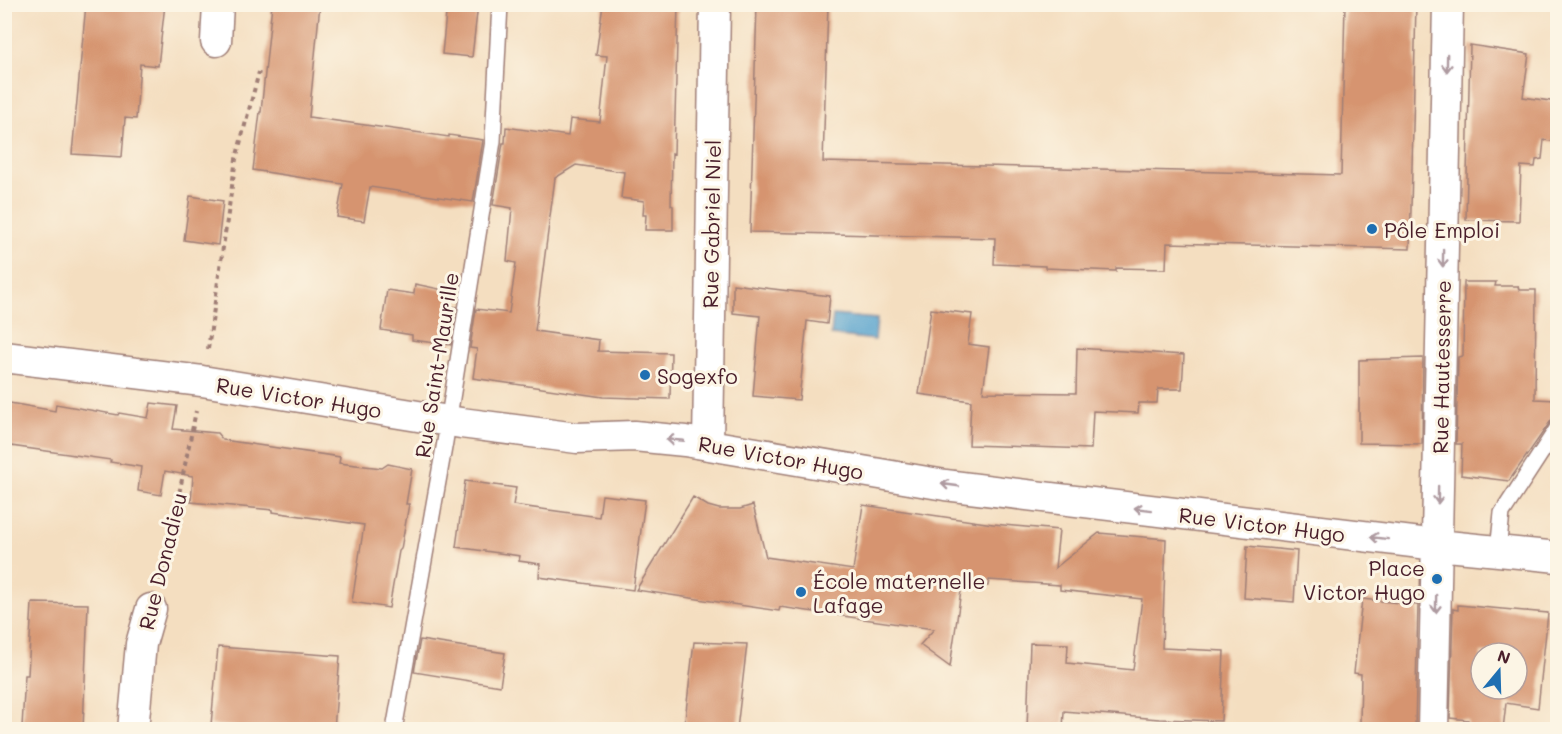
<svg xmlns="http://www.w3.org/2000/svg" width="1562" height="734" font-family="Mali,sans-serif">
<style>
.water{fill:#55a2ce;stroke:#50607c;stroke-width:1.5}
.building{fill:#d6946f;fill-rule:evenodd}
.lines{fill:none;stroke-linecap:round;stroke-linejoin:round}
.lane-casing{stroke:#9f7e76;stroke-width:18}
.street-casing{stroke:#9f7e76;stroke-width:33}
.path{stroke:#9f7e76;stroke-width:4;stroke-dasharray:4.5 4.5;stroke-linecap:butt}
.lane{stroke:#fff;stroke-width:15}
.street{stroke:#fff;stroke-width:30}
.oneway{stroke:#ae9aa0}
.poi-dot{fill:#1f6fb2;stroke:#fcf5e5;stroke-width:2}
.labels{text-anchor:middle;dominant-baseline:central;stroke-width:6;stroke-linejoin:round;paint-order:stroke}
.street-label{font-size:21px;fill:#4a1f2b;stroke:#fcf5e5}
.poi-label{font-size:21px;fill:#4a1f2b;stroke:#fcf5e5;text-anchor:start}
</style>
<rect width="100%" height="100%" fill="#fcf5e5"/>
<filter id="ink" filterUnits="userSpaceOnUse"><feTurbulence type="fractalNoise" baseFrequency=".0167" numOctaves="2"/><feDisplacementMap in="SourceGraphic" scale="12" xChannelSelector="R" yChannelSelector="G"/><feConvolveMatrix kernelMatrix="1 2 1 2 8 2 1 2 1" color-interpolation-filters="sRGB"/></filter>
<filter id="wash" filterUnits="userSpaceOnUse"><feTurbulence type="fractalNoise" baseFrequency=".008" numOctaves="4" result="noise"/><feDisplacementMap in="SourceGraphic" scale="24" xChannelSelector="R" yChannelSelector="G"/><feGaussianBlur stdDeviation="1.35" result="paint"/><feColorMatrix in="noise" values="0 0 0 0 0 0 0 0 0 0 0 0 0 0 0 0 0 1.4 0 .05"/><feComposite in="paint" operator="in"/></filter>
<g filter="url(#wash)">
<rect width="100%" height="100%" fill="#f4dec0"/>
<path class="water" d="M833,315L877,319L875,340L831,335Z"/>
<g id="blocks">
<path class="building" d="M86,4H165L158,66L140,64L136,119L125,118L122,157L72,154Z
M272,4H320L309,117L449,137V135L483,140L473,202L370,187L364,221L337,217L343,184L253,170L260,112H261Z
M447,4H478L472,57L442,54Z
M603,4H678L674,154L672,153L671,205L673,206V230H645L646,215H643L644,201L621,198L624,172L576,165L555,178L535,331L599,340L598,351L671,353L670,399L603,397L473,378L477,349L470,348L476,309L509,313L516,263L507,261L512,208L493,205L503,143H505L506,127L568,136L570,119L600,122L607,56L596,55Z
M757,4H828L823,162L1341,175L1345,4H1416L1410,249L1167,243L1166,269L1116,268V271L1045,268V266L994,264L995,238L750,232Z
M1470,45L1529,54L1523,97L1557,102V142L1544,140L1542,159L1536,160L1535,167L1521,166L1519,221L1466,220Z
M190,196L223,201L218,245L184,240Z
M1464,282H1496L1495,286H1518L1519,290H1536L1535,399L1557,400V412L1509,481L1461,475L1462,444H1456L1458,357L1463,356Z
M415,284L449,291L447,306L457,307L451,345L412,340V335L381,330L387,290L414,294Z
M733,284L830,296L827,324L807,321L799,400L753,396L760,316L733,313Z
M931,309L972,314L968,344L989,347L983,392L1076,393L1077,348L1184,355L1182,389H1158L1157,403H1139L1138,413L1093,411L1091,449L969,445L971,401L919,394Z
M1423,358L1422,444L1359,443V360Z
M4,402L55,411L56,404L118,415L119,413L148,418L151,403L177,406L173,429L217,433L223,440L340,457L339,463L382,468L388,464L412,469L406,504H409L401,549L399,551L389,608L352,602L364,525L273,512V510L191,502L193,476L165,471L161,495L138,491L141,467L110,462L111,460L4,445Z
M465,481L516,488L513,505L599,517L602,495L645,500L633,590L539,577L540,564L519,561L520,556L456,547Z
M693,497L708,506L719,509H740L753,505L766,557L853,570L863,505L993,524L1059,530L1055,568L1099,533L1166,539L1162,648L1224,651L1221,721L1159,719L1064,711L1063,729H1027L1030,643L1068,644L1067,663L1133,670L1142,599L1060,590V585L989,580L988,586L962,584L950,667L920,645L934,629L780,607L779,611L636,590Z
M1247,546L1297,551L1294,602L1244,598Z
M1362,599L1418,605L1415,729H1381V724L1360,723L1361,674L1354,673Z
M32,603L88,604L83,729L22,727L25,675H28Z
M1458,605L1548,613L1538,708L1506,703L1503,729H1467L1468,720L1450,718L1453,609L1458,610ZM1481,653H1517V689H1481Z
M420,640L505,653L500,686L414,672Z
M694,642L747,644L737,729H684Z
M218,647L340,656L334,729H235L236,727L211,725Z"/>
</g>
</g>
<g filter="url(#ink)">
<use href="#blocks" fill-opacity="0" stroke="#9f7e76" stroke-width="1.5"/>
<g class="lines">
<defs>
<path id="lane" d="M1498,551L1502,513L1558,427
M394,730L445,442L493,141L500,4"/>
<path id="street" d="M216,41L218,4
M4,357L202,381L461,423L577,438L634,436L685,441L945,485L1437,545L1558,557
M708,444L715,4
M133,730L141,644L151,609
M1433,730L1448,4"/>
</defs>
<use href="#lane" class="lane-casing"/>
<use href="#street" class="street-casing"/>
<path class="path" d="M208,349L236,159L259,72
M159,580L169,543L196,411"/>
<use href="#lane" class="lane"/>
<use href="#street" class="street"/>
</g>
<defs><path id="oneway-shaft" d="M-6 0H5M1.5-3L5.5 0L1.5 3" fill="none" stroke-width="1.6" stroke-linecap="round" stroke-linejoin="round" transform="scale(1.5)"/></defs>
<g class="oneway">
<use href="#oneway-shaft" transform="translate(1447 63) rotate(91)"/>
<use href="#oneway-shaft" transform="translate(1443 258) rotate(91)"/>
<use href="#oneway-shaft" transform="translate(675 440) rotate(-175)"/>
<use href="#oneway-shaft" transform="translate(950 485) rotate(-172)"/>
<use href="#oneway-shaft" transform="translate(1438 495) rotate(91)"/>
<use href="#oneway-shaft" transform="translate(1143 509) rotate(-173)"/>
<use href="#oneway-shaft" transform="translate(1379 538) rotate(-173)"/>
<use href="#oneway-shaft" transform="translate(1436 604) rotate(91)"/>
</g>
</g>
<g class="poi-dot">
<circle cx="1372" cy="229" r="6"/>
<circle cx="645" cy="375" r="6"/>
<circle cx="1437" cy="579" r="6"/>
<circle cx="801" cy="592" r="6"/>
</g>
<g class="labels">
<g class="street-label">
<text transform="translate(711 224) rotate(-89)">Rue Gabriel Niel</text>
<text transform="translate(436 365) rotate(-81)">Rue Saint-Maurille</text>
<text transform="translate(1441 367) rotate(-89)">Rue Hautesserre</text>
<text transform="translate(299 397) rotate(9)">Rue Victor Hugo</text>
<text transform="translate(781 457) rotate(10)">Rue Victor Hugo</text>
<text transform="translate(1262 524) rotate(7)">Rue Victor Hugo</text>
<text transform="translate(162 561) rotate(-76)">Rue Donadieu</text>
</g>
<g class="poi-label">
<text x="1384" y="229">Pôle Emploi</text>
<text x="657" y="375">Sogexfo</text>
<text x="1425" y="567" text-anchor="end">Place<tspan x="1425" dy="24">Victor Hugo</tspan></text>
<text x="813" y="580">École maternelle<tspan x="813" dy="24">Lafage</tspan></text>
</g>
</g>
<rect width="1562" height="734" fill="none" stroke="#fcf5e5" stroke-width="24"/>
<g transform="translate(1499 671) rotate(19)"><circle r="28" fill="#fcf5e5" stroke="#b59f9b" stroke-width="1.5"/>
<path d="M0-4.5L10 22L0 15L-10 22Z" fill="#1f6fb2"/>
<text y="-9" font-size="16" font-weight="bold" text-anchor="middle" fill="#4a1f2b">N</text>
</g>
</svg>
